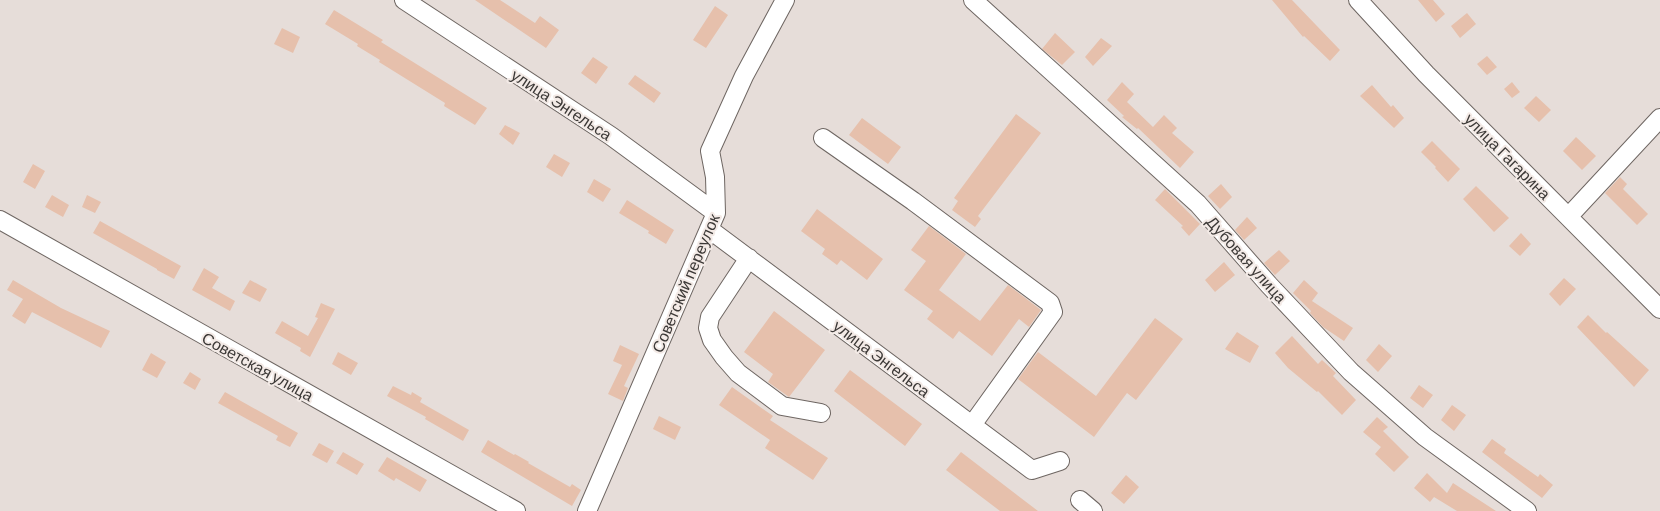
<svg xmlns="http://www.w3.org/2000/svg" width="1660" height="511" font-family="Barlow,sans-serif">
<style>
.building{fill:#e6c0ac}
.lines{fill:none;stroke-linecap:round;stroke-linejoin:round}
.minor-casing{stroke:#6e6662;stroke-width:20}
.minor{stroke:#fff;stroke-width:18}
.labels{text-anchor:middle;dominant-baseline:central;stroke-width:4;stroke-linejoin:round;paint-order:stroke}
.street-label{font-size:16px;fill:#3c3937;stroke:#f3eae6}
</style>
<rect width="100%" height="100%" fill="#e6ddd9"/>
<path class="building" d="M475,0H500L535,23L540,16L559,30L546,48Z
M1272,0H1292L1340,50L1330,61L1304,36L1303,37Z
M1418,0H1433L1445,14L1436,22Z
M715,6L728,15L706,48L693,40Z
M334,10L383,40L381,42L487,108L475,125L444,106L445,103L379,62L380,60L357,46L358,44L325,24Z
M1467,13L1476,24L1460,38L1451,26Z
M282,28L300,37L293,53L274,44Z
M1055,33L1075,52L1062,65L1042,49Z
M1101,38L1112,46L1093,66L1085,57Z
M1487,56L1497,67L1487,75L1477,64Z
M593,57L608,67L596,84L581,73Z
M635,75L661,93L654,103L628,84Z
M1122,82L1134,94L1127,102L1153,127L1164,115L1177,128L1172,133L1194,152L1180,168L1138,128L1137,129L1122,117L1124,116L1107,100Z
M1512,82L1520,92L1512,98L1504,89Z
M1372,85L1391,107L1393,105L1404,118L1394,128L1360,96Z
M1536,96L1551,110L1539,122L1524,108Z
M1016,114L1041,133L978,216L981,219L975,227L952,210L958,201L954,198Z
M862,118L901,147L888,164L849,135Z
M505,125L520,133L513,145L499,134Z
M1576,137L1596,156L1582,170L1563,151Z
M1432,141L1460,169L1448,182L1435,168L1436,167L1421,152Z
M554,154L570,163L562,177L546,167Z
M33,164L45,171L35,189L23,182Z
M1620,177L1627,184L1623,189L1648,214L1637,225L1605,193Z
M594,179L611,189L603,202L587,192Z
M1221,184L1232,197L1220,209L1208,196Z
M1476,186L1509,218L1494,232L1463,199Z
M1165,189L1200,224L1189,236L1181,227L1183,226L1155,200Z
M52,195L69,205L63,217L45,207Z
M87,195L101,202L95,213L82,207Z
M627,200L674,230L666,244L648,233L649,231L619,213Z
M817,209L883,259L867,280L841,260L837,265L829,259L822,254L825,249L801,231Z
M1247,217L1257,228L1244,240L1235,230Z
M100,221L181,266L174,279L157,270V269L93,233Z
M929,226L966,254L939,290L980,321L1008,285L1041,310L1029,327L1019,319L992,356L959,331L953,339L927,319L933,311L904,290L926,261L911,250Z
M1521,233L1531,244L1520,256L1509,246Z
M1279,250L1290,261L1275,275L1264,263Z
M1224,262L1235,275L1215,292L1205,280Z
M204,268L219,277L212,288L235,301L230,311L192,290Z
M1564,278L1576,289L1560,306L1549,294Z
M13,280L61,308L110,331L101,348L32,312L25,324L12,316L23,299L7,290Z
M250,280L267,289L260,302L242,293Z
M1304,280L1318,293L1312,301L1353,328L1344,341L1323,327L1310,313L1311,311L1293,293Z
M321,303L335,309L310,357L300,351L301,348L275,333L282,321L308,336L318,318L315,317Z
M774,311L825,350L789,397L768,382L773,374L744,352Z
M1588,315L1606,333L1607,332L1649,370L1634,387L1577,327Z
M1155,318L1183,339L1136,400L1127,393L1094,437L1018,379L1038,352L1096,396Z
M1237,332L1259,346L1250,363L1225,349Z
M1292,336L1318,364L1322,360L1336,373L1333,376L1356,400L1342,415L1318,391L1317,392L1288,368L1275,353Z
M1379,344L1392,356L1378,372L1366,360Z
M620,345L639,354L624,386L628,388L623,401L608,394L622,365L613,361Z
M338,352L358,363L351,375L332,364Z
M151,353L166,362L157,378L142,370Z
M850,370L922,424L905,446L834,391Z
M190,372L201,379L195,390L183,383Z
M1419,385L1433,395L1423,408L1410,398Z
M393,386L411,395L412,392L422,398L420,402L469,430L463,441L425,419L426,417L387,396Z
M732,387L773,416L770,420L828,458L813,480L765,448L770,440L719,405Z
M225,392L298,433L290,447L276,440L278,436L218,403Z
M1452,405L1466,415L1454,431L1441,420Z
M659,416L681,427L675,440L653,429Z
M1377,417L1388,427L1383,431L1409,457L1394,472L1375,454L1381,447L1363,432Z
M1492,439L1506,449L1504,453L1538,477L1540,474L1553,485L1542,498L1482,452Z
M488,440L514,455L515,454L529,462L528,463L570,487L572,484L581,490L572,506L481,452Z
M319,443L334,451L327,463L312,455Z
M343,452L364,464L357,475L336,463Z
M961,452L1038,511H1000L946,470Z
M387,457L427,480L420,492L396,478L394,481L378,471Z
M1427,473L1447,493L1453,483L1496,511H1457L1434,497L1430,502L1414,488Z
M1126,475L1139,487L1124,504L1111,493Z"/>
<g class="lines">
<defs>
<path id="minor" d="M404,0L611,136L716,213
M973,0L1198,204L1269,285L1351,372L1425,437L1527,511
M1358,0L1426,74L1660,309
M823,138L913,201L1050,303L1053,312L972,425
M1569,216L1660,118
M0,220L516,511
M709,229L1032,470L1060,461
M749,258L710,317L708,328L712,340L724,357L738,373L782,406L821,413
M1080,500L1093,511
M587,511L716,213L715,177L710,151L744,76L785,0"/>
</defs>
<use href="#minor" class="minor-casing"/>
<use href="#minor" class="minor"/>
</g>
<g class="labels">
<g class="street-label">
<text transform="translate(562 104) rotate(33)">улица Энгельса</text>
<text transform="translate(1508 156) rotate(45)">улица Гагарина</text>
<text transform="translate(1247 259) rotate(48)">Дубовая улица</text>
<text transform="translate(685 283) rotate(-67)">Советский переулок</text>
<text transform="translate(882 358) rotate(37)">улица Энгельса</text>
<text transform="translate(258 366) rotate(29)">Советская улица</text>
</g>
</g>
</svg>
